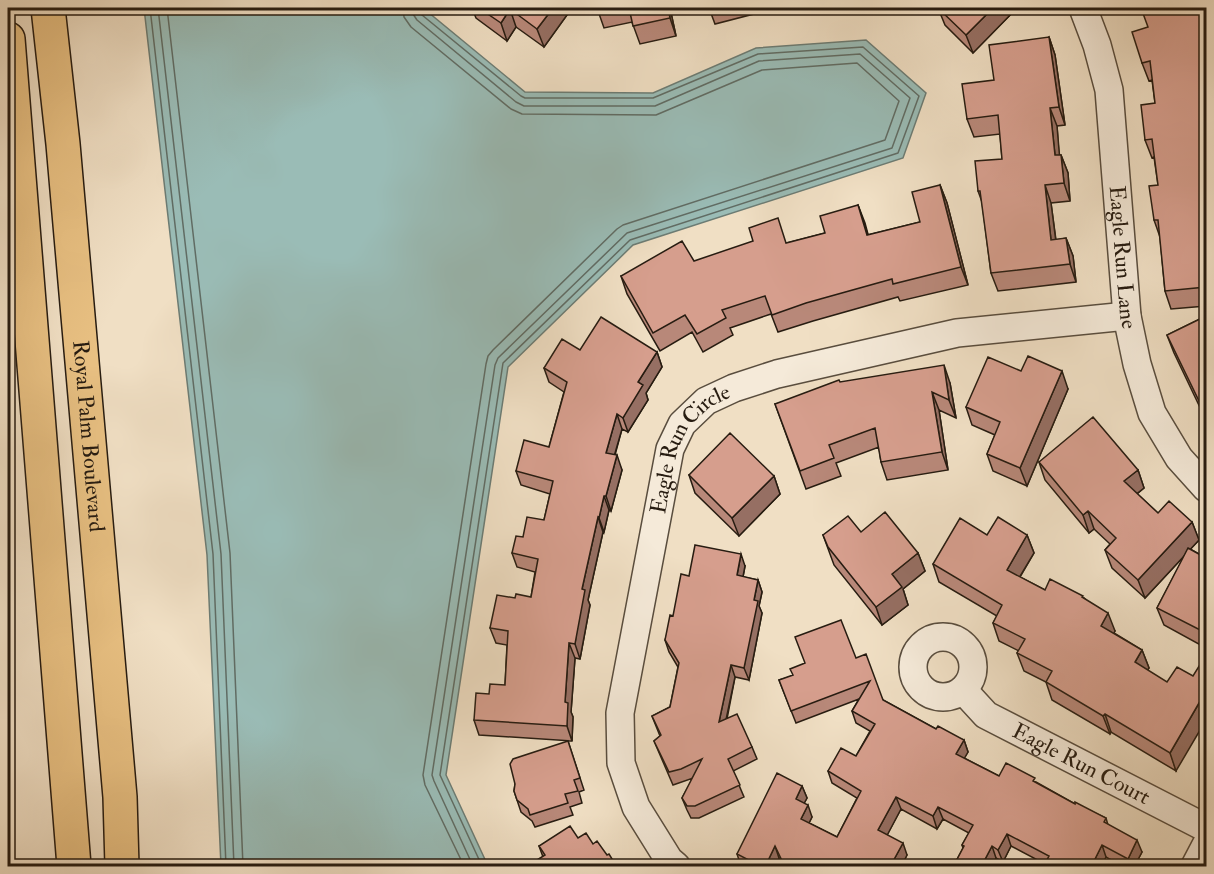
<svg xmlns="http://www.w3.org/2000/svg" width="1214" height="874" font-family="'IM FELL Double Pica',serif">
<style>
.water{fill:#9abcb6;stroke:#6c7c74;stroke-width:1.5}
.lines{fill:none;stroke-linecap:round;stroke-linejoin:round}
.shore{stroke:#606c64;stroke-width:1.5}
.minor-casing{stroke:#594d3e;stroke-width:30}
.major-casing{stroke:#271c11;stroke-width:36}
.minor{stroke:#f5ead9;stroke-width:27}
.major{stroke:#e8c082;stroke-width:33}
.wall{fill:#b88879;stroke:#271c11;stroke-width:1.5}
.shaded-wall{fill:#966f63;stroke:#271c11;stroke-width:1.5}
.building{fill:#d69e8d;stroke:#271c11;stroke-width:1.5}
.labels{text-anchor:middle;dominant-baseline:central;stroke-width:5;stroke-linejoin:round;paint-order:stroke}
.street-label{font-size:22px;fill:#271c11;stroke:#f5ead9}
</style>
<rect width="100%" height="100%" fill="#f0dfc4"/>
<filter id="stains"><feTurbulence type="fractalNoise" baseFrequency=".00333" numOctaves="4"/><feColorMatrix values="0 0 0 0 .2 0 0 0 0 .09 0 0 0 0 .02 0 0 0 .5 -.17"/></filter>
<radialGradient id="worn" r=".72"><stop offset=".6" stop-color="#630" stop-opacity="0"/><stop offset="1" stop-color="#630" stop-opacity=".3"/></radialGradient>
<path class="water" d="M144,8H423L525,92L653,93L756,48L866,40L926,93L903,158L633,245L508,367L446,775L488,866H221L207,555Z"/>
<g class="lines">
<path class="shore" d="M150,8L213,554L226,866
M158,8L221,554L234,866
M167,8L230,553L243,866
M403,8L404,17L411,27L511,109L522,114L656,115L762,70L857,63L899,101L885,140L623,225L617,229L493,350L488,356L486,364L423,775L425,785L464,866
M412,8L413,14L417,20L516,102L524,106H655L759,61L860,54L910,98L892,148L627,233L498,358L495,365L432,775L434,781L473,866
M419,8L420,12L422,15L521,96L525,98H653L758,54L863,47L919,96L898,153L630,240L503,363L440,775L482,866"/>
<defs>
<g id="minor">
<path id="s1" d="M1083,8L1097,45L1109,90L1127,316L1137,364L1152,413L1179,458L1206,488"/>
<circle cx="943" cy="667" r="30"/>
<path id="s2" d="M963,690L986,715L1206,828"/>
<path id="s3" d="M676,866L669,860L636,807L621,763L620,713L670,449L682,424L706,401L734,388L777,374L957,333L1127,316"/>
<path d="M1195,866L1206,845"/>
</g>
<g id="major">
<path id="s4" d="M48,8L63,144L120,797L122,866"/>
<path d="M8,39L74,866"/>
</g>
</defs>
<use href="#minor" class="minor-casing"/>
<use href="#major" class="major-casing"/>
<use href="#minor" class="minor"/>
<use href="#major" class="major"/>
</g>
<path class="wall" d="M472,8H572L544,47L516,27L507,41L476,18Z
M597,8H670L676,36L640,44L632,22L604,28Z
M709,8H794L778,11L777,8L715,24Z
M938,8H1017L973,53L945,25Z
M1206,8V306L1171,309L1165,291L1160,237L1154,220L1158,185L1154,157L1152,158L1145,140L1155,103L1152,80L1149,81L1142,63L1148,27Z
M1049,37L1055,55L1065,125L1057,126L1059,155H1061L1068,173L1070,201L1051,203L1056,240L1066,238L1073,256L1076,282L998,291L991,273L982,202L978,191L1002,159L1000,134L974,137L967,119Z
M940,185L947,203L968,285L900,301L898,297L813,321L778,332L771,314L730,328L733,335L703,352L692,332L660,351L627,294L621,276L787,243L825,233L858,205L868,235L920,222Z
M1206,316V420L1174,353L1167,335Z
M580,350L657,352L662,367L646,393L648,400L628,432L622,429L615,455L622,470L611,511L609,510L604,532H603L588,600L590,605L580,659L575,658L571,712L573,717L572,741L479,735L474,720L489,694L505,685L507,645L496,643L490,628L515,598L531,597L535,572L517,567L512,553L523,537L544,520L550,494L521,485L516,471L549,447L564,392L549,382L544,368Z
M1021,371L1068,389L1027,486L993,471L987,454L995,435L972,425L966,407Z
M950,383L956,418L939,410L948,470L887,480L881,462L879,447L836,463L841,476L806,489L775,404Z
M1039,462L1138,470L1144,488L1137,494L1158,513L1192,522L1199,540L1190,549L1206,558V648L1164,625L1157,608L1185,555L1145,598L1112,568L1105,550L1110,544L1094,529L1089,533L1045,480Z
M689,475L774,476L780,494L739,536L695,493Z
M861,532L918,553L925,571L903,589L908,605L882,625L834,565L823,535Z
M987,535H1027L1034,553L1020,577L1045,590L1084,598L1115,631L1114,633L1142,650L1149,668L1147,670L1176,771L1111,732L1110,734L1052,700L1046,682L1024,671L1017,653L1019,651L999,641L993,623L997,616L939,582L933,564Z
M745,566L743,577L758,580L762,592L759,606L762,613L749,680L735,677L727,719L752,747L757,759L733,771L744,797L699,818H691L687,810L682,798L693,778L673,785L654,741L660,736L652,716L670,707L678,667L669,652L665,640L673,616L689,576Z
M856,658L883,700L936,729L964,740L968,752L964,758L999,776L1036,782L1075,804L1106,818L1108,825L1142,852L1134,867H1124L1106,857L1045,864L1011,846L1003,862L996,858L992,867H953L963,848L962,845L969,833L943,819L937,829L901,809L887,835L907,855L901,867H784L779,858L775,867L741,866L737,854L802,786L807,798L804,803L812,817L809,823L837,837L857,798L832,783L828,771L856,756L870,731L856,723L852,711L859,699L796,723L779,680Z
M568,741L584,790L579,792L582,803L570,807L573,815L535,827L532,821L521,812L514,791L515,784Z
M578,838L593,844L607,855L617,867H540L537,860L543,857L539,846Z"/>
<path class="shaded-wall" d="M553,8H572L544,47L537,29Z
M668,8H670L676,36L670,18Z
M993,8H1017L973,53L966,35Z
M510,9L516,27L507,41L501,23Z
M1049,37L1055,55L1065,125L1059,107Z
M1201,44L1206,60V90Z
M1050,108L1057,126L1061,173L1055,155Z
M1061,155L1068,173L1070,201L1064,183Z
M940,185L947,203L968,285L961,267Z
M1045,185L1051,203L1058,258L1051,240Z
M858,205L865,223L873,253L867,235Z
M1066,238L1073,256L1076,282L1070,264Z
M657,352L662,367L646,393L648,400L628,432L623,418L638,382Z
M944,365L950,383L956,418L949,400Z
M1062,371L1068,389L1027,486L1020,468Z
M932,392L939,410L948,470L942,452Z
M617,414L622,429L611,467L606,453Z
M617,455L622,470L611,511L606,496Z
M1138,470L1144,488L1130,499L1124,481Z
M774,476L780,494L739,536L732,518Z
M604,496L609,510L604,532L599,518Z
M1088,511L1094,529L1089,533L1083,515Z
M598,517L603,532L588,600L590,605L580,659L575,644L582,589Z
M1192,522L1199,540L1145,598L1138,580Z
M1027,535L1034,553L1013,588L1007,570Z
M918,553L925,571L903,589L908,605L882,625L876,607L892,574Z
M741,554L745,566L741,587L737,575Z
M758,580L762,592L759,606L762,613L749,680L744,668L754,600Z
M1108,613L1115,631L1108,644L1101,626Z
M569,643L575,658L571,712L573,717L572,741L567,726L565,702Z
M1142,650L1149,668L1141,680L1135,662Z
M731,665L735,677L723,734L719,722Z
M1206,691V720L1176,771L1170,753Z
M1105,714L1111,732L1110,734L1103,716Z
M964,740L968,752L960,766L956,754Z
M802,786L807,798L800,811L796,799Z
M896,797L901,809L883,843L878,830Z
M808,805L812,817L805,831L801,819Z
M938,807L943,819L937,829L933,816Z
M1007,834L1011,846L1003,862L998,850Z
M1137,840L1142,852L1134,867H1131L1128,859Z
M903,843L907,855L901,867H892L891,865Z
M1102,845L1106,857L1101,867H1091Z
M775,846L779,858L775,867H765Z
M992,846L996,858L992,867H981Z"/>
<path class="building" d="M479,8H553L537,29L510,9L501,23Z
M597,8H610L598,10Z
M629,8H668L670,18L633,26Z
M938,8H993L966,35Z
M1141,8H1206V42L1201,44L1206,90V287L1165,291L1158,220H1154L1149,186L1158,185L1152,139L1145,140L1141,105L1155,103L1150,61L1142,63L1132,32L1148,27Z
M1049,37L1059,107L1050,108L1055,155H1061L1064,183L1045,185L1051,240L1066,238L1070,264L991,273L980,191H978L975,161L1002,159L998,115L967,119L962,84L994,80L989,45Z
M940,185L961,267L893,284L892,279L806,303L772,315L765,296L722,310L726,318L697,334L685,315L653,333L621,276L682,241L694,261L753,241L749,228L778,218L786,243L825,233L820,216L858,205L867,235L920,222L912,192Z
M1206,316V403L1201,405L1167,335Z
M601,317L657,352L638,382L643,385L623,418L617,414L606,453L617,455L606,496H604L599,518L598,517L582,589L585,590L575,644L569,643L565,702L568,703L567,726L474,720L476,693L489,694L490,684L505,685L508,631L490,628L497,595L515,598L516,594L531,597L538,559L512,553L516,536L523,537L527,517L544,520L553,481L516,471L524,440L549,447L567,382L544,368L562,339L580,350Z
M1028,356L1062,371L1020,468L987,454L1000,422L966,407L988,357L1021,371Z
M944,365L949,400L932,392L942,452L881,462L875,428L829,445L834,458L800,471L775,404L839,380L840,382Z
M1093,417L1138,470L1124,481L1158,513L1169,501L1192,522L1138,580L1105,550L1116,538L1088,511L1083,515L1039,462Z
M730,433L774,476L732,518L689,475Z
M885,512L918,553L892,574L902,587L876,607L828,547L823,535L848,516L861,532Z
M998,517L1027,535L1007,570L1045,590L1050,579L1083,596L1082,597L1108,613L1101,626L1142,650L1135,662L1167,682L1177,667L1193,676L1201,663L1206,666V691L1170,753L1105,714L1103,716L1046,682L1052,671L1017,653L1025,639L993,623L1002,605L933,564L960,518L987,535Z
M695,545L741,554L737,575L758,580L754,600L758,601L744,668L731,665L719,722L737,714L752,747L728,759L740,785L695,806H687L682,798L702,759L681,769L669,772L654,741L661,735L652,716L670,707L679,663L665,640L670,615L673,616L681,574L689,576Z
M1188,548L1206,558V633L1157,608Z
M841,620L856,658L866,654L883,700L936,729L938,726L964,740L956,754L999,776L1006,763L1035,778L1033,781L1075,804V802L1106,818L1104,822L1137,840L1128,859L1102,845L1091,867H1043L1049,856L1007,834L998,850L992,846L981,867H953L964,846L962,845L973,825L938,807L933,816L896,797L878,830L903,843L891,865L894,867H785L775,846L765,867H762L737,854L777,773L802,786L796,799L808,805L801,819L837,837L861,791L828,771L841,748L856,756L875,724L852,711L870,681L791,711L779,680L793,675L790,669L805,663L795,637Z
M568,741L580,778L574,780L578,791L565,794L568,803L530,815L528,809L517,800L514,791L515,784L510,764L513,759Z
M570,826L578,838L586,833L593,844L597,841L607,855L609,854L617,867H541L537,860L545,855L539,846Z"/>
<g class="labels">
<g class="street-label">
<text stroke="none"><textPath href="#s1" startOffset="254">Eagle Run Lane</textPath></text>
<text stroke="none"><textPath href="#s4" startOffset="430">Royal Palm Boulevard</textPath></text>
<text stroke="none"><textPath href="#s3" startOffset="447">Eagle Run Circle</textPath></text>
<text stroke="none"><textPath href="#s2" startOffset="141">Eagle Run Court</textPath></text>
</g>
</g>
<rect width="1214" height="874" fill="none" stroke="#f0dfc4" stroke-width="30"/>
<rect x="9" y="9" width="1196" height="856" fill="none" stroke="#271c11" stroke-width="3"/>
<rect x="15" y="15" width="1184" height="844" fill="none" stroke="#271c11" stroke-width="1.5"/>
<rect width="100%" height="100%" filter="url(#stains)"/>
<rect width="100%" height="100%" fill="url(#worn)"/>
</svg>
